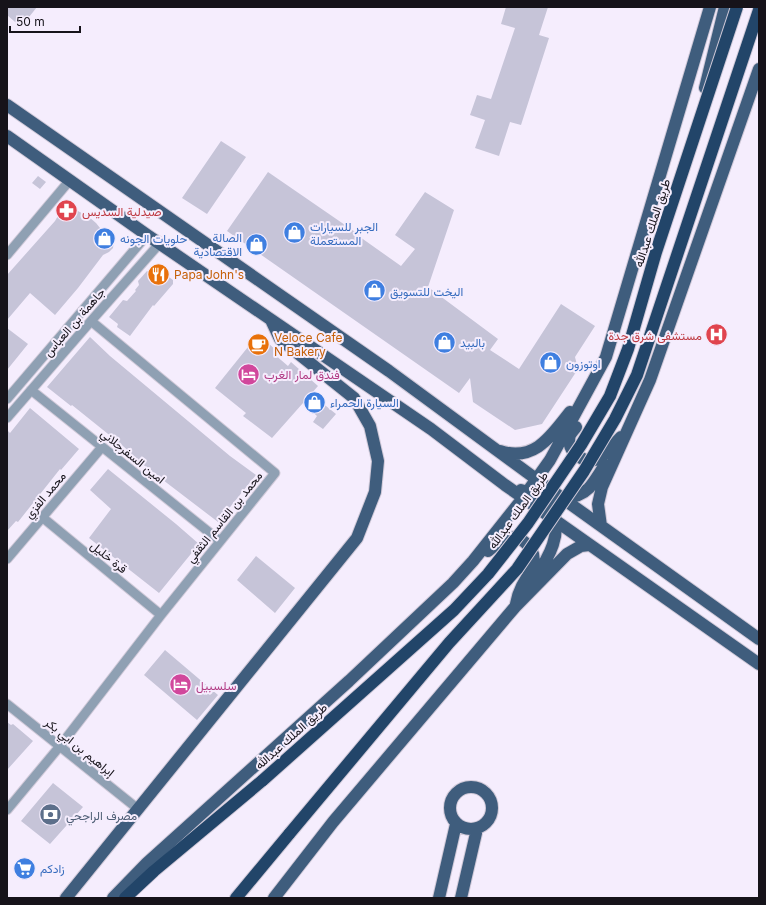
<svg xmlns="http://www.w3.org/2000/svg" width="766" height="905" font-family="Inter,Vazirmatn,sans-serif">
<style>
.building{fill:#c6c4d8}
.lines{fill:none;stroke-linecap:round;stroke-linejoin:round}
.minor-casing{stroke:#d1cad9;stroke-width:11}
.major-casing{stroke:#d1cad9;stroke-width:14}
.highway-casing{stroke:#d1cad9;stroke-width:14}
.minor{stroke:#8fa0b3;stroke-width:9}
.major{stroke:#3f5d7d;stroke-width:12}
.highway{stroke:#224569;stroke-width:12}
.highway-bridge-casing{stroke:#d1cad9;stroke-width:14;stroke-linecap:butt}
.highway-bridge{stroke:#224569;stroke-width:12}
.labels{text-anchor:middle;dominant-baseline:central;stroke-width:4;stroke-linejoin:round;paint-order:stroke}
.health-label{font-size:12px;fill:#be3a42;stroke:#f5edfd;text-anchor:start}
.street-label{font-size:12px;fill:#16131a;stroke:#f5edfd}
.shop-label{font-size:12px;fill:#366cbe;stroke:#f5edfd;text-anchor:start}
.food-label{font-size:12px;fill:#c56008;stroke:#f5edfd;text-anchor:start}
.hotel-label{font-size:12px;fill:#b23c85;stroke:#f5edfd;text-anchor:start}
.service-label{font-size:12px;fill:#4e5e75;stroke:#f5edfd;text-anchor:start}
</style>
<rect width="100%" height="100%" fill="#f5edfd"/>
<path class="building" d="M7,7H37L21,27L7,15Z
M506,7H548L539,35L549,38L521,125L510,122L499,156L475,148L485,120L470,115L477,95L491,99L515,28L501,24Z
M221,141L246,157L207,214L182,198Z
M268,172L361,236L360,237L401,266L415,249L395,235L425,192L454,210L428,287L498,339L490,350L519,369L561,304L595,326L575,357L578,369L542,424L515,430L473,402L470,378L459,393L227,231Z
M38,176L46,182L40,189L32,183Z
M66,202L72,210H76L89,217L96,223L100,228L106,229V232L114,240L113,248L109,252L103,255L78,288L55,315L30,293L7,320V275L55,221Z
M154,266L173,280V284L154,306L153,305L130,336L117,327L118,324L109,317L123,300L127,301L136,291L135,290L139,285L138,281L147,271L150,272Z
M7,328L28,344L7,370Z
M90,337L110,356L230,456L256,475L218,522L146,467L123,446L72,405L71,406L47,387Z
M256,337L266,345L268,343L277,351L274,354L288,366L291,362L318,386L311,394L336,414L323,429L313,422L317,416L303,403L272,438L243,416L246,413L215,388Z
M30,408L79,449L61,470L60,469L18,522L16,521L7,531V430L10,433Z
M108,469L176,524L199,544L159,593L89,538L111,509L90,490Z
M256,556L295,588L275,613L237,580Z
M165,650L218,695L197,720L144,675Z
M7,722L11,725L13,724L33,741L7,770Z
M53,783L83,807L50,844L21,821Z"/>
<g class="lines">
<defs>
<path id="minor" d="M7,255L70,180
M31,390L220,541
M7,399L147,235
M7,418L91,321L160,243
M42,517L161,615
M7,559L102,447
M7,704L138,809
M7,810L60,746L161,615L275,473L91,321"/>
<path id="major" d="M705,88L725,7
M7,105L389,371L562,498L759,639
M7,136L147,235L431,429L505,485L759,664
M576,427C574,430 571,433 570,435C565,451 584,465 598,459C607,454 614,444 621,437
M500,451C535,462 551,436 570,412
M521,490C543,495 571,506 589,488C595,481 600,472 605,465
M601,526L598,504L602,487L650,380L759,69
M488,551C498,543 505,533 520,539C524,541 528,545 531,549C539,564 528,574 522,586C519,592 517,598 516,604
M535,578C549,557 563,534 552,507C550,502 546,496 543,491
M450 808a21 21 0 1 1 42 0a21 21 0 1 1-42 0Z
M66,898L357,538L375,492L378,461L370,426L354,398L280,339L271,320
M113,898L147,863L349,681L453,583L473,561L523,498L550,460L606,357L710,7
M274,898L333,822L515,607L567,554L581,546L589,545
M439,898L456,824
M461,898L477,829"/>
<path id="highway" d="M125,898L154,871L263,780
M236,898L290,833"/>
</defs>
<use href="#minor" class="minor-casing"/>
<use href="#major" class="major-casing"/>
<use href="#highway" class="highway-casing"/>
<use href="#minor" class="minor"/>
<use href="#major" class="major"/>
<use href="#highway" class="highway"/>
<defs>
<path id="highway-bridge" d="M263,780L454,610L488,574L528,523L581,445L610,396L628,349L656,252L737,7
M290,833L449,643L517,569L584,471L615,419L637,375L759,10"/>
</defs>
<use href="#highway-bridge" class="highway-bridge-casing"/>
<use href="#highway-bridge" class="highway-bridge"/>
</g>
<defs>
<symbol id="pharmacy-disc" viewBox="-11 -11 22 22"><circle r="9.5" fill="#e0444e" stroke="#f5edfd"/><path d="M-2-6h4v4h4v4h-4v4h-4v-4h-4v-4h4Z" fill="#fff"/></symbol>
<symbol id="shop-disc" viewBox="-11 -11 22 22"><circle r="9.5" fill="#3f7fe0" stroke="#f5edfd"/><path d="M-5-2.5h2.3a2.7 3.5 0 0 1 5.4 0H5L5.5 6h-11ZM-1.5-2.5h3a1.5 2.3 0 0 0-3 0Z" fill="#fff"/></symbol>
<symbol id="restaurant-disc" viewBox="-11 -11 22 22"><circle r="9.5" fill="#e8710a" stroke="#f5edfd"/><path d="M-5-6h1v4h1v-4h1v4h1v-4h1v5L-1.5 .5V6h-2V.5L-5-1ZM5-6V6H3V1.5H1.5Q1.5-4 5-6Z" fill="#fff"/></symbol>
<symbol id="hospital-disc" viewBox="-11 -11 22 22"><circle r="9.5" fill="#e0444e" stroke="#f5edfd"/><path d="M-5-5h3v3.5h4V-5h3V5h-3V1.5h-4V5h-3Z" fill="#fff"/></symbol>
<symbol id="cafe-disc" viewBox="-11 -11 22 22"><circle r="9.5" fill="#e8710a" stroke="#f5edfd"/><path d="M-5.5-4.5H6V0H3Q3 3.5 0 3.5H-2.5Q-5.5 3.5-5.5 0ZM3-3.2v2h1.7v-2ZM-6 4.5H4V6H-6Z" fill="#fff"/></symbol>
<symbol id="hotel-disc" viewBox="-11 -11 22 22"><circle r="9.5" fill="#d1479c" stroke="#f5edfd"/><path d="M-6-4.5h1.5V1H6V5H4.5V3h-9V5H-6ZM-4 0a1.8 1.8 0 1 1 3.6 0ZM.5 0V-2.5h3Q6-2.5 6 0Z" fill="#fff"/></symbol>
<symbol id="bank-disc" viewBox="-11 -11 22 22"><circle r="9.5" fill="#5c6f8a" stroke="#f5edfd"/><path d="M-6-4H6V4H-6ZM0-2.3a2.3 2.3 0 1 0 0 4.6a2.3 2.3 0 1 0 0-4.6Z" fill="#fff"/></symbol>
<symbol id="supermarket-disc" viewBox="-11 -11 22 22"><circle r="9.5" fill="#3f7fe0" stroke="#f5edfd"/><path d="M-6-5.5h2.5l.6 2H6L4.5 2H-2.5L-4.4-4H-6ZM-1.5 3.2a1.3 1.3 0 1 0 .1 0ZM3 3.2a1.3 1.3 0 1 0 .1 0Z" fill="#fff"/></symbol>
</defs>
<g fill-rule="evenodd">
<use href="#pharmacy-disc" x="54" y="198" width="25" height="25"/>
<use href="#shop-disc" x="282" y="220" width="25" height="25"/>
<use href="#shop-disc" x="92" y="226" width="25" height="25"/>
<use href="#shop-disc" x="244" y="232" width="25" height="25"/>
<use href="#restaurant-disc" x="146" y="262" width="25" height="25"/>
<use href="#shop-disc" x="362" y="278" width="25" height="25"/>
<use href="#hospital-disc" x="704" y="322" width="25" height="25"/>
<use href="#shop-disc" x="432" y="330" width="25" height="25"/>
<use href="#cafe-disc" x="246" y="332" width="25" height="25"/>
<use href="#shop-disc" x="538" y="350" width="25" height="25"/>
<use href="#hotel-disc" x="236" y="362" width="25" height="25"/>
<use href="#shop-disc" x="302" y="390" width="25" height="25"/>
<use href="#hotel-disc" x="168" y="672" width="25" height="25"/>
<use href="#bank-disc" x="38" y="802" width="25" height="25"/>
<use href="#supermarket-disc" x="12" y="856" width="25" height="25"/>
</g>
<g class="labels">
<g class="health-label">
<text x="82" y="211">صيدلية السديس</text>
<text x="702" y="335" text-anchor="end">مستشفى شرق جدة</text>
</g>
<g class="street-label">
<text transform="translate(652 223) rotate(-72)">طريق الملك عبدالله</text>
<text transform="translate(74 322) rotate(-49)">جاهمة بن العباس</text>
<text transform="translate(133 456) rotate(39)">امين السفرجلاني</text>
<text transform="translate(45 495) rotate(-50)">محمد الفزي</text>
<text transform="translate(518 510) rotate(-54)">طريق الملك عبدالله</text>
<text transform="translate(224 517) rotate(-51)">محمد بن القاسم الثقفي</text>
<text transform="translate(109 557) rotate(39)">قرة خليل</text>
<text transform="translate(291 736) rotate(-42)">طريق الملك عبدالله</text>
<text transform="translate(80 747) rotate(39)">إبراهيم بن ابي بكر</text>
</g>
<g class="shop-label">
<text x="310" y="226">الجبر للسيارات<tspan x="310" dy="14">المستعملة</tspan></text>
<text x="242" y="237" text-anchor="end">الصالة<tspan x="242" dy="14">الاقتصادية</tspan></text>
<text x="120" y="238">حلويات الجونه</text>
<text x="390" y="291">اليخت للتسويق</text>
<text x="460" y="342">بالبيد</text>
<text x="566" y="363">اوتوزون</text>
<text x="330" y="402">السيارة الحمراء</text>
<text x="40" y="868">زادكم</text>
</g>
<g class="food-label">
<text x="174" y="274">Papa John's</text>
<text x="274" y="337">Veloce Cafe<tspan x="274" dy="14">N Bakery</tspan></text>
</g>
<g class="hotel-label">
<text x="264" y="374">فندق لمار الغرب</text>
<text x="196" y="685">سلسبيل</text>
</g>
<g class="service-label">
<text x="66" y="815">مصرف الراجحي</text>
</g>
</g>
<rect width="766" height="905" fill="none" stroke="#16131a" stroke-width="16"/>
<path d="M10 26v6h70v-6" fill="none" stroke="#16131a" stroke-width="2"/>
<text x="16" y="26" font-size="12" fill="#16131a" stroke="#f5edfd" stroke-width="3" paint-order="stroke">50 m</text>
</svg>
